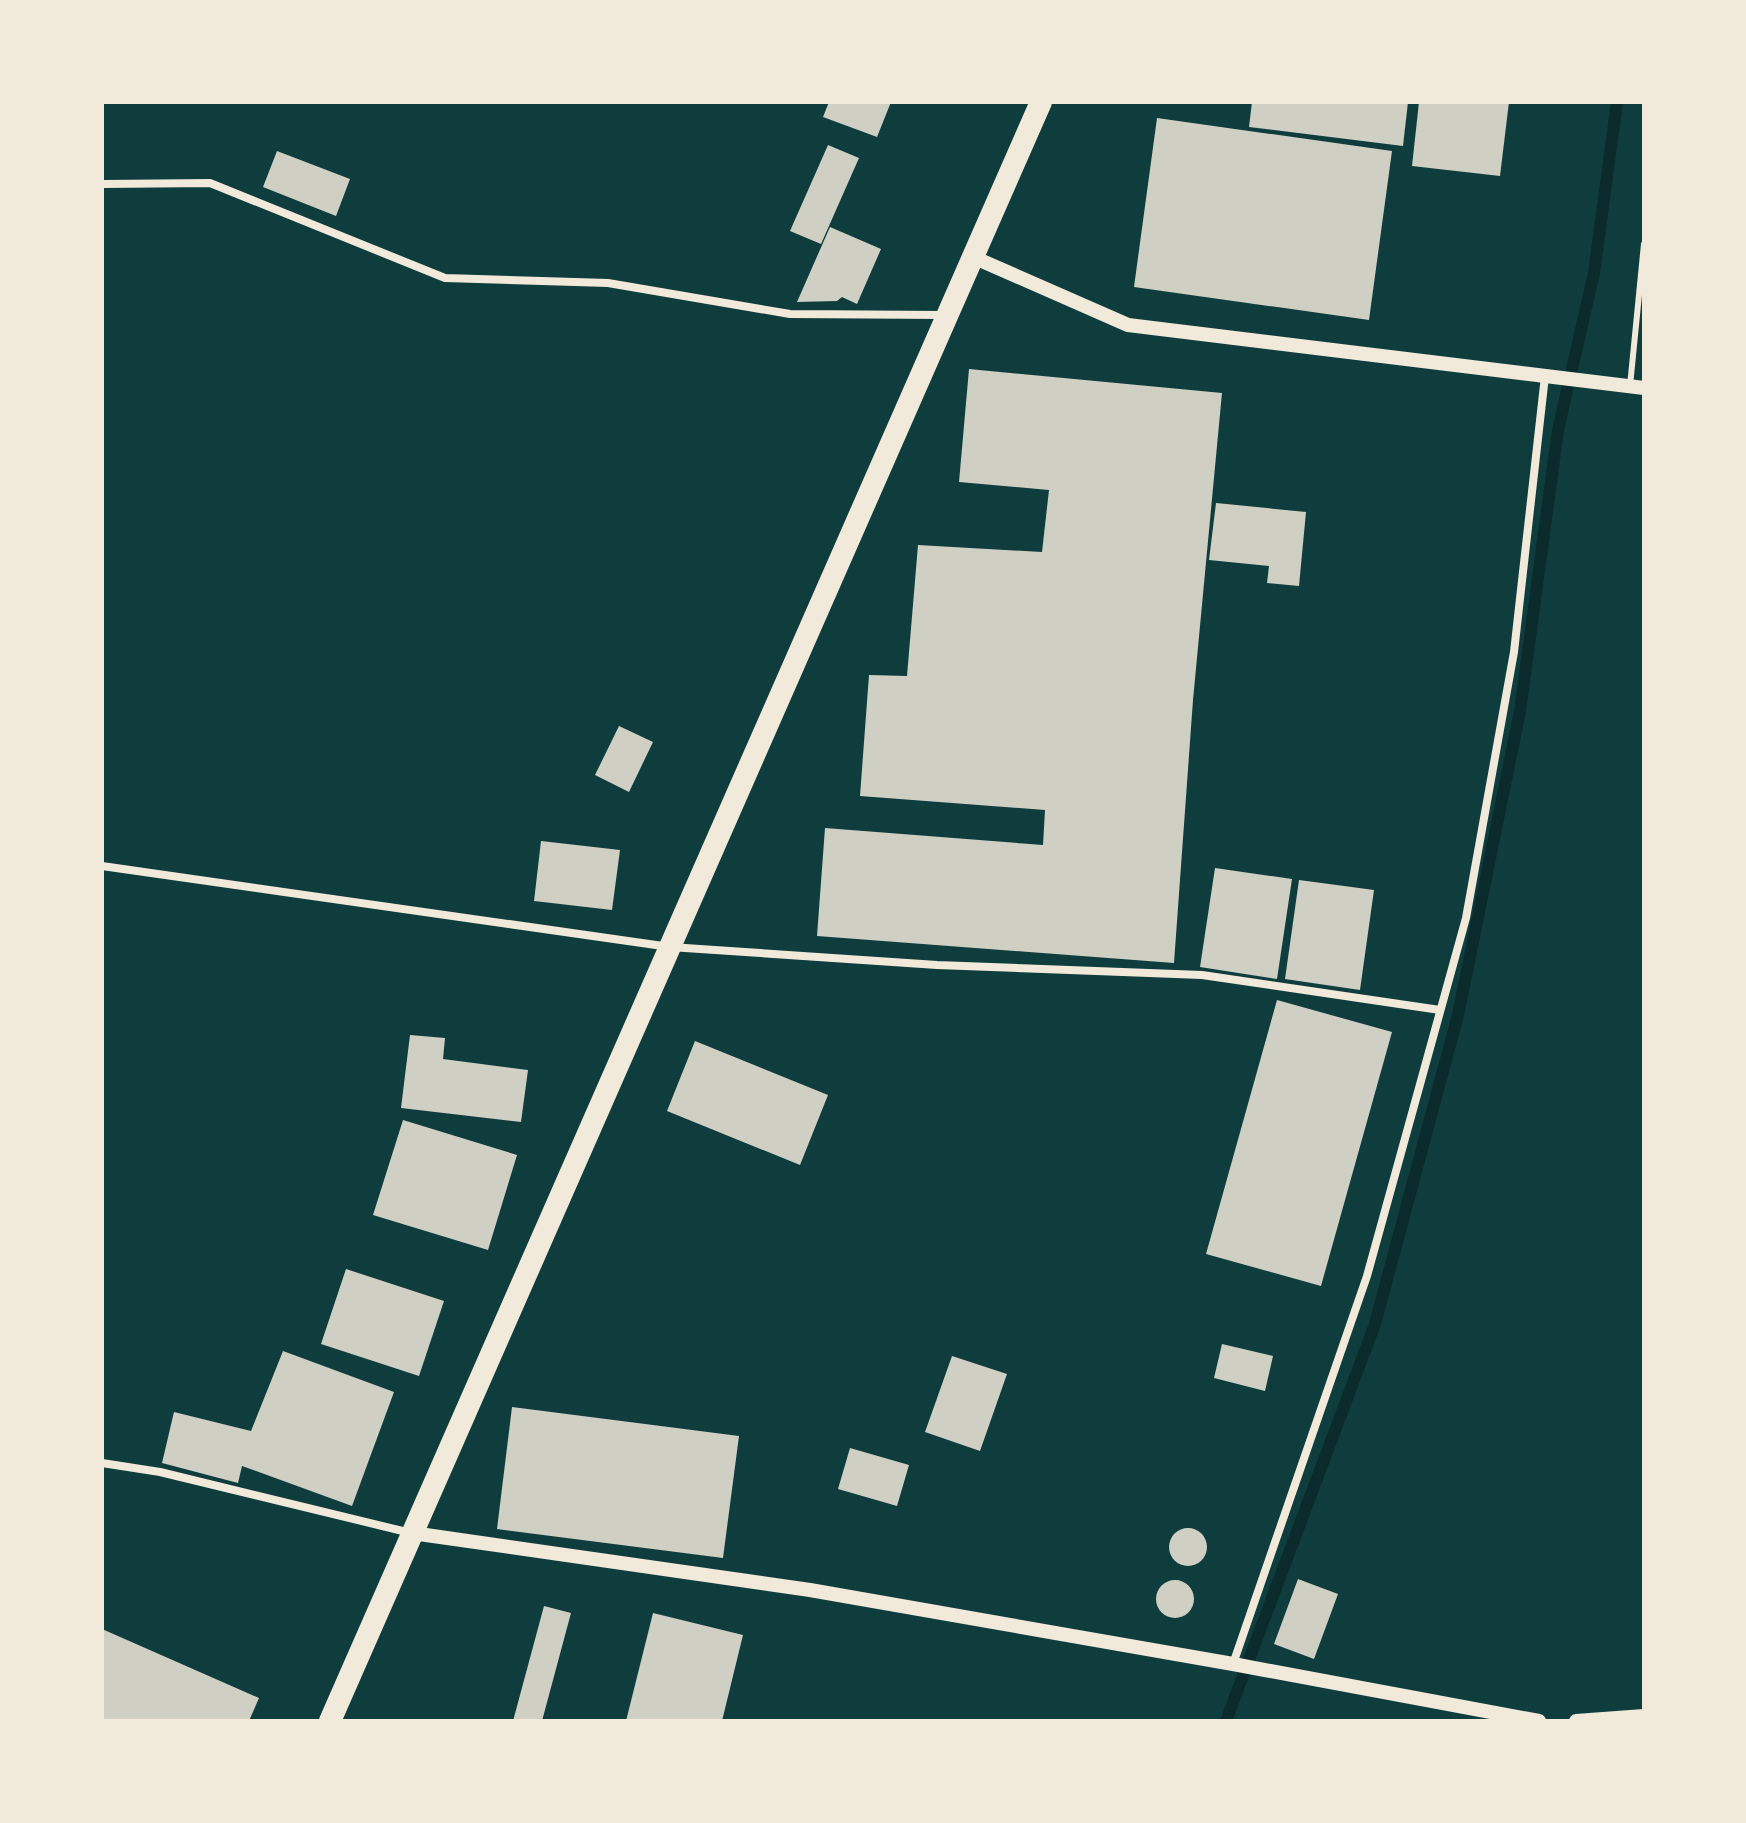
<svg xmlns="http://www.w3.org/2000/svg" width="1746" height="1823" font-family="Figtree,sans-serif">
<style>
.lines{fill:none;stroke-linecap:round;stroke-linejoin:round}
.stream{stroke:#0a2a2b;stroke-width:12}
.building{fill:#cfcfc3}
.service{stroke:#f1e9da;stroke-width:6}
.minor{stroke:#f1e9da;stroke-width:8}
.tertiary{stroke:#f1e9da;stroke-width:14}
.trunk{stroke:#f1e9da;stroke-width:22}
</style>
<rect width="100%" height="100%" fill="#0f3d3e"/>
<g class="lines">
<path class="stream" d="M1226,1721L1375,1324L1458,1015L1520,711L1558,430L1594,273L1617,102"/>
</g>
<path class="building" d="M829,102H891L877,137L823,117Z
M1252,102H1408L1403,146L1249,127Z
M1419,102H1509L1500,176L1412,166Z
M1157,118L1392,151L1369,320L1134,287Z
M828,145L859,158L821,244L790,231Z
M277,151L350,179L336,216L263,187Z
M830,227L881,249L857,304L842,297L837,301L797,302Z
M969,369L1222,393L1193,700L1174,963L817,936L825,828L1043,845L1045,810L860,796L869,675L907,676L918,545L1042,552L1049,490L959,482Z
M1216,503L1306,512L1299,586L1267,583L1269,566L1209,560Z
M619,726L653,742L629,792L595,775Z
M541,841L620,850L612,910L534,901Z
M1215,868L1292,879L1277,979L1200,967Z
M1299,880L1374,890L1360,990L1285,979Z
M1277,1000L1392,1032L1321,1286L1206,1254Z
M410,1035L445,1038L443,1059L528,1070L521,1122L401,1108Z
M695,1041L828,1095L800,1165L667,1111Z
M403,1120L517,1155L488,1250L373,1215Z
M346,1269L444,1301L419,1376L321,1344Z
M1222,1344L1273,1356L1265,1391L1214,1378Z
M283,1351L394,1392L352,1506L242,1466L238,1483L162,1463L174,1412L251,1431Z
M952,1356L1007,1374L980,1451L925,1432Z
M512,1407L739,1436L723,1558L497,1529Z
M850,1448L909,1465L897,1506L838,1489Z
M1169 1547a19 19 0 1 1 38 0a19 19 0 1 1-38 0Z
M1298,1579L1338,1594L1314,1659L1274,1644Z
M1156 1599a19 19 0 1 1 38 0a19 19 0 1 1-38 0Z
M544,1606L571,1613L542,1721H513Z
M653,1613L743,1635L722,1721H626Z
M102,1629L259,1698L249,1721H102Z"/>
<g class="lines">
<path class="service" d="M1630,386L1644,244"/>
<path class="minor" d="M102,184L210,183L445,278L608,283L790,314L944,315
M102,866L670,947L937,965L1202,975L1440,1010
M102,1463L160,1472L411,1533
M1233,1664L1367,1276L1466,918L1514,652L1545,376"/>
<path class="tertiary" d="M973,257L1128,325L1644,388
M412,1533L810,1590L1233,1664L1539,1721
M1576,1721L1644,1716"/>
<path class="trunk" d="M330,1721L1041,102"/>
</g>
<rect width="1746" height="1823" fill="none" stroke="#f1e9da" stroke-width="208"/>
</svg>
